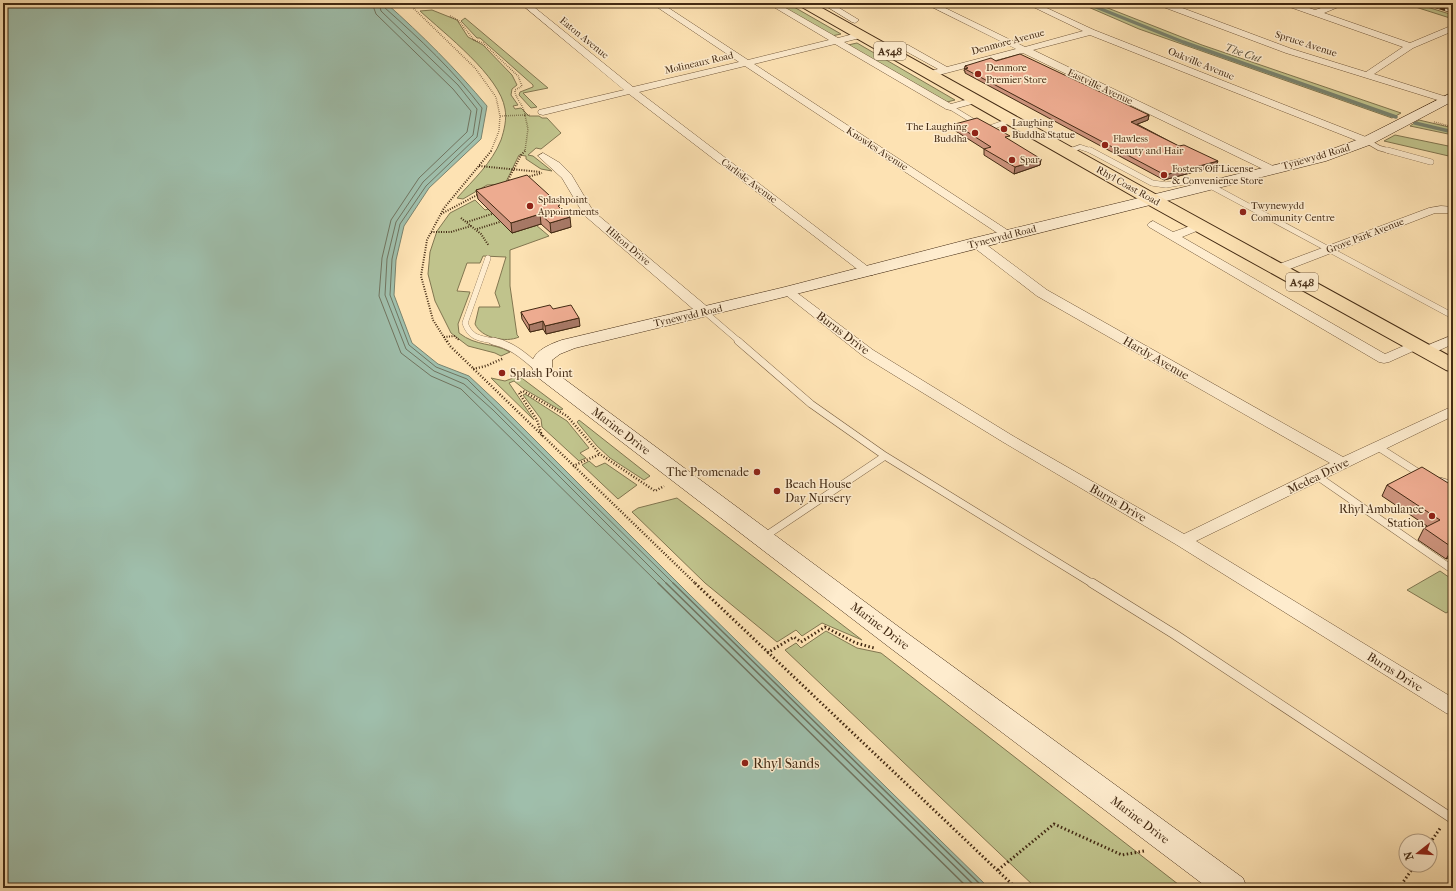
<svg xmlns="http://www.w3.org/2000/svg" width="1456" height="891" font-family="'IM FELL French Canon',serif">
<style>
.green{fill:#c0c38c;stroke:#827650}
.water{fill:#9fbeab;stroke:#7a836e}
.lines{fill:none;stroke-linecap:round;stroke-linejoin:round}
.shore-far1{stroke:#71745f;stroke-width:1}
.shore{stroke:#71745f;stroke-width:1.5}
.stream{stroke:#7a836e;stroke-width:3.5}
.lane-far3-casing{stroke:#72583b;stroke-width:5.5}
.lane-far2-casing{stroke:#72583b;stroke-width:6}
.lane-far1-casing{stroke:#72583b;stroke-width:8}
.lane-casing{stroke:#72583b;stroke-width:10}
.street-casing{stroke:#72583b;stroke-width:1}
.secondary-casing{stroke:#432a13;stroke-width:1}
.primary-casing{stroke:#432a13;stroke-width:2}
.path-far3{stroke:#432a13;stroke-width:1.5;stroke-dasharray:0.5 1.5;stroke-linecap:butt}
.path-far2{stroke:#432a13;stroke-width:2;stroke-dasharray:1 1.5;stroke-linecap:butt}
.path-far1{stroke:#432a13;stroke-width:2.5;stroke-dasharray:1 2;stroke-linecap:butt}
.path{stroke:#432a13;stroke-width:3;stroke-dasharray:1.5 2.5;stroke-linecap:butt}
.lane-far3{stroke:#feecce;stroke-width:4.5}
.lane-far2{stroke:#feecce;stroke-width:5.5}
.lane-far1{stroke:#feecce;stroke-width:7}
.lane{stroke:#feecce;stroke-width:9}
.street{fill:#feecce;fill-rule:evenodd}
.secondary{fill:#feecce;fill-rule:evenodd}
.primary{fill:#fde2b3;fill-rule:evenodd}
.rail-casing{stroke:#432a13;stroke-width:3}
.rail{stroke:#feecce;stroke-width:2;stroke-dasharray:5.5;stroke-linecap:butt}
.wall{fill:#cc937c;stroke:#432a13}
.shaded-wall{fill:#a67865;stroke:#432a13}
.building{fill:#edab90;stroke:#432a13}
.poi-dot{fill:#8f2418;stroke:#feecce;stroke-width:1.5}
.labels{text-anchor:middle;dominant-baseline:central;stroke-width:3;stroke-linejoin:round;paint-order:stroke}
.far-street-label{font-size:10px;fill:#432a13;stroke:#feecce}
.far-poi-label{font-size:10px;fill:#432a13;stroke:#feecce;text-anchor:start}
.shield{fill:#feecce;stroke:#7b644b;stroke-width:1}
.shield-label{font-size:11px;font-weight:bold;fill:#432a13}
.far-water-label{font-size:11px;font-style:italic;fill:#5a4f39;stroke:#feecce}
.street-label{font-size:12px;fill:#432a13;stroke:#feecce}
.poi-label{font-size:12px;fill:#432a13;stroke:#feecce;text-anchor:start}
.near-poi-label{font-size:14px;fill:#432a13;stroke:#feecce;text-anchor:start}
</style>
<rect width="100%" height="100%" fill="#fde2b3"/>
<filter id="stains"><feTurbulence type="fractalNoise" baseFrequency=".005" numOctaves="4"/><feColorMatrix values="0 0 0 0 .2 0 0 0 0 .09 0 0 0 0 .02 0 0 0 .5 -.17"/></filter>
<radialGradient id="worn" r=".72"><stop offset=".6" stop-color="#630" stop-opacity="0"/><stop offset="1" stop-color="#630" stop-opacity=".3"/></radialGradient>
<path class="green" d="M776,3H787L841,34L832,36Z
M1079,3H1095L1202,45L1401,113L1392,118L1139,29Z
M1403,3H1414L1453,15V19Z
M432,10L457,20L468,37L483,45L512,75L517,85L512,89L511,95L518,105L513,106L515,109L521,108L529,116H539L542,118H547L561,133L541,149L536,148L528,155L533,156L552,171L541,169L526,159V156L519,155L505,184L487,185L463,199L457,198C473,180 492,163 501,140C504,131 507,119 505,109C500,76 445,34 420,11Z
M465,18L548,88L523,93L537,107L531,108L519,95L520,92L533,87V85L480,38H477L461,21Z
M857,43L955,100L947,102L848,45Z
M1419,120L1453,128V135L1410,126Z
M1395,135L1453,147V157L1384,141Z
M475,200L485,210L510,203L502,223L512,233L536,225L549,236L510,250V286L517,335L519,337C506,343 481,338 475,324L479,307H500L495,293L506,257L483,256L480,263H467L457,291L470,292L458,324L459,333C477,347 492,342 510,352L501,356L495,353L468,346L451,333L435,301L428,274L430,252L437,231L450,213Z
M519,376L563,409L560,410L524,389L514,381L509,383L534,420L491,378L505,381Z
M525,394L567,421L589,448L580,453L586,458L579,461L542,427L541,419L523,395Z
M579,420L650,476L644,480L610,458L597,446L577,422Z
M589,461L596,467L605,463L637,485L618,499L582,465Z
M677,498L862,640L822,623L802,636L796,630L777,642L705,583L632,512L638,508Z
M1440,571L1453,580V609L1446,613L1407,590Z
M826,631L857,648L881,653L1183,888H1036L785,650L796,643L801,648Z"/>
<path class="water" d="M3,3H386C422,35 456,69 487,106L481,139L429,188L404,226L396,260L394,295L412,343L438,364L469,376L499,404L689,594L989,888H3Z"/>
<g class="lines">
<path class="shore-far1" d="M372,3L376,14L453,89L471,111L467,132L419,178L391,220L382,258L379,296L401,353L431,376L461,389L659,584
M379,3L381,11L458,85L477,109L473,135L423,182L396,222L387,259L385,295L406,349L434,371L464,384L493,410L667,584
M384,3L385,8C420,39 454,71 482,108L477,137L426,186L400,224L392,259L390,295L409,345L436,367L467,379L674,584"/>
<path class="shore" d="M658,583L968,888
M666,583L977,888
M673,583L984,888"/>
<path class="stream" d="M1086,3L1183,42L1396,117
M1415,123L1453,132"/>
<defs>
<path id="lane-far3" d="M432,3L446,5
M950,107L973,121
M989,128L1012,120
M1367,141L1379,148L1390,151
M1069,151L1080,147L1092,151"/>
<path id="lane-far2" d="M1090,150L1152,183L1166,185L1189,181L1201,187
M1387,150L1431,162
M1067,152L1072,150
M1209,185L1453,316
M488,258L465,323C471,340 482,338 498,342
M705,312L740,342"/>
<path id="lane-far1" d="M493,341C512,345 524,356 538,368
M738,341L811,404L885,456L1093,584
M1378,447L1422,475
M1317,476L1453,570
M1440,481L1453,485
M764,537L885,456"/>
<path id="lane" d="M1092,583L1174,634L1453,819"/>
<path id="street" d="M443,3H459L458,5L443,7L442,5Z
M520,3H529L633,87L739,62L651,3H661L748,60L829,40L767,3H777L838,38L861,32L864,33L865,35L864,37L844,42L951,104L976,97L981,100L979,102L950,110L946,109L835,44L754,64L1015,235L1013,238H1005L745,66L639,92L875,272L873,275H865L629,94L543,115L539,114L538,112L539,110L624,90Z
M821,3H831L859,20L855,23L852,22Z
M924,3H935L1025,47L1083,31L1025,3H1036L1094,30L1371,139L1372,141L1371,143H1363L1090,35L1033,50L1277,168L1278,170L1277,172H1269L1023,53L931,77L928,76L926,74L928,72L938,69L902,49L900,47L902,45H908L947,67L1016,49Z
M1157,3H1169L1292,49L1366,72L1403,47L1284,5L1283,3H1295L1315,10L1336,3H1348L1324,13L1410,43L1453,25V31L1413,48L1374,74L1450,98L1452,100L1447,103L1444,102L1286,53L1158,5Z
M543,153L560,163L571,174L593,211L710,309L712,312L710,315H700L584,215L562,178L538,156Z
M1441,206L1453,207V213H1435L1282,272H1274L1272,269L1274,266L1429,208Z
M1153,221L1173,232L1196,224H1204L1206,226L1204,228L1182,237L1385,354L1415,341L1420,342L1422,345L1420,348L1389,362L1384,363L1379,362L1149,227L1147,225L1149,223Z
M976,239L980,240L1047,290L1343,457L1453,406V416L1196,541L1453,698V716L1446,713L1177,545L1003,442L863,356L782,292L784,289H792L873,350L1013,436L1184,534L1330,463L1037,296L972,246L970,243L972,240Z
M1453,335V344L1431,354H1421L1419,351L1421,348Z"/>
<path id="secondary" d="M1453,92V101L1372,144L1326,161C1076,223 826,288 575,348L560,354L552,360V370L907,633L1243,878L1247,888H1208L889,647L536,376C522,356 547,345 562,340L785,287L970,239L1316,155L1362,138Z"/>
<path id="primary" d="M798,3H813L1157,195L1453,358V372L1446,370L1145,203L800,6Z"/>
</defs>
<use href="#lane-far3" class="lane-far3-casing"/>
<use href="#lane-far2" class="lane-far2-casing"/>
<use href="#lane-far1" class="lane-far1-casing"/>
<use href="#lane" class="lane-casing"/>
<use href="#street" class="street-casing"/>
<use href="#secondary" class="secondary-casing"/>
<use href="#primary" class="primary-casing"/>
<path class="path-far3" d="M408,3L475,68L496,97L500,116L499,131L491,151
M416,3L422,5
M450,16L458,20L474,40L483,43L518,76L522,86L515,90C515,99 524,105 525,115H530
M500,116L525,115L528,129L525,151
M1434,122L1453,127"/>
<path class="path-far2" d="M479,166L541,172
M527,177L542,173
M506,184L521,155L526,150
M441,214L479,194
M461,218L481,234L489,246
M467,222L495,213
M477,229L503,221
M431,232H451L471,226
M444,337L454,336L459,340
M447,342L433,320L421,276L427,240L444,208L492,150"/>
<path class="path-far1" d="M447,341L450,346L696,584
M473,369L486,366L504,358
M542,436L537,420L519,393L523,391L567,416L600,454L655,491L664,486
M573,466L600,454"/>
<path class="path" d="M695,583L1016,888
M767,653L794,637L801,642L825,627L856,643L874,648
M1430,843L1441,827
M998,870L1054,824L1122,855L1144,851
M1399,888L1415,865"/>
<use href="#lane-far3" class="lane-far3"/>
<use href="#lane-far2" class="lane-far2"/>
<use href="#lane-far1" class="lane-far1"/>
<use href="#lane" class="lane"/>
<use href="#street" class="street"/>
<use href="#secondary" class="secondary"/>
<use href="#primary" class="primary"/>
<defs>
<path id="rail" d="M1424,3L1453,12"/>
</defs>
<use href="#rail" class="rail-casing"/>
<use href="#rail" class="rail"/>
</g>
<path class="wall" d="M996,61L1149,115L1148,120L1137,124L1216,166L1164,180L965,73V71H964L965,66Z
M955,124L1041,159L1040,165L1014,174L984,155V149L954,130Z
M476,190L561,209L571,227L551,233L541,224L512,233L478,199Z
M521,312L580,326L546,334L543,329L530,332L522,319Z
M1387,485L1453,486V555L1446,559L1418,540L1424,528L1427,526L1382,496Z"/>
<path class="shaded-wall" d="M1149,115L1148,120L1130,127L1131,122Z
M1041,159L1040,165L1014,174L1015,167Z
M1218,161L1216,166L1164,180L1165,175Z
M540,214L541,224L512,233L511,223Z
M570,217L571,227L551,233L550,223Z
M579,318L580,326L546,334L545,326Z
M543,321V329L530,332L529,325Z
M1453,548V555L1446,559Z"/>
<path class="building" d="M1020,54L1149,115L1131,122L1179,146L1184,145L1218,161L1165,175L965,69L968,68L965,66L991,58L996,61Z
M977,118L1010,136L1005,137L1041,159L1015,167L984,149L991,147L955,124Z
M527,175L560,205L558,206L570,217L550,223L540,214L511,223L476,190Z
M550,305L553,309L571,305L579,318L545,326L543,321L529,325L521,312Z
M1422,467L1453,486V548L1424,528L1440,520L1387,485Z"/>
<g class="poi-dot">
<circle cx="978" cy="74" r="4"/>
<circle cx="1004" cy="129" r="4"/>
<circle cx="975" cy="133" r="4"/>
<circle cx="1105" cy="145" r="4"/>
<circle cx="1012" cy="160" r="4"/>
<circle cx="1164" cy="175" r="4"/>
<circle cx="530" cy="206" r="4"/>
<circle cx="1243" cy="212" r="4"/>
<circle cx="502" cy="373" r="4"/>
<circle cx="757" cy="472" r="4"/>
<circle cx="777" cy="491" r="4"/>
<circle cx="1432" cy="516" r="4"/>
<circle cx="745" cy="763" r="4"/>
</g>
<g class="labels">
<g class="far-street-label">
<text transform="translate(584 38) rotate(39)">Eaton Avenue</text>
<text transform="translate(1008 42) rotate(-15)">Denmore Avenue</text>
<text transform="translate(1306 44) rotate(18)">Spruce Avenue</text>
<text transform="translate(699 63) rotate(-13)">Molineaux Road</text>
<text transform="translate(1201 64) rotate(22)">Oakville Avenue</text>
<text transform="translate(1100 87) rotate(25)">Eastville Avenue</text>
<text transform="translate(877 149) rotate(33)">Knowles Avenue</text>
<text transform="translate(1316 157) rotate(-16)">Tynewydd Road</text>
<text transform="translate(749 181) rotate(37)">Carlisle Avenue</text>
<text transform="translate(1128 186) rotate(29)">Rhyl Coast Road</text>
<text transform="translate(1365 236) rotate(-21)">Grove Park Avenue</text>
<text transform="translate(1002 237) rotate(-14)">Tynewydd Road</text>
<text transform="translate(628 246) rotate(40)">Hilton Drive</text>
<text transform="translate(688 316) rotate(-13)">Tynewydd Road</text>
</g>
<g class="far-poi-label">
<text x="986" y="68">Denmore<tspan x="986" dy="12">Premier Store</tspan></text>
<text x="1012" y="123">Laughing<tspan x="1012" dy="12">Buddha Statue</tspan></text>
<text x="967" y="127" text-anchor="end">The Laughing<tspan x="967" dy="12">Buddha</tspan></text>
<text x="1113" y="139">Flawless<tspan x="1113" dy="12">Beauty and Hair</tspan></text>
<text x="1020" y="160">Spar</text>
<text x="1172" y="169">Fosters Off License<tspan x="1172" dy="12">&amp; Convenience Store</tspan></text>
<text x="538" y="200">Splashpoint<tspan x="538" dy="12">Appointments</tspan></text>
<text x="1251" y="206">Twynewydd<tspan x="1251" dy="12">Community Centre</tspan></text>
</g>
<g class="shield">
<rect x="874" y="42" width="32" height="18" rx="3"/>
<rect x="1286" y="273" width="32" height="18" rx="3"/>
</g>
<g class="shield-label">
<text x="890" y="51">A548</text>
<text x="1302" y="282">A548</text>
</g>
<g class="far-water-label">
<text transform="translate(1243 53) rotate(19)">The Cut</text>
</g>
<g class="street-label">
<text transform="translate(843 333) rotate(37)">Burns Drive</text>
<text transform="translate(1156 358) rotate(30)">Hardy Avenue</text>
<text transform="translate(621 431) rotate(37)">Marine Drive</text>
<text transform="translate(1318 476) rotate(-26)">Medea Drive</text>
<text transform="translate(1118 503) rotate(30)">Burns Drive</text>
<text transform="translate(880 626) rotate(37)">Marine Drive</text>
<text transform="translate(1395 672) rotate(32)">Burns Drive</text>
<text transform="translate(1140 820) rotate(37)">Marine Drive</text>
</g>
<g class="poi-label">
<text x="510" y="373">Splash Point</text>
<text x="749" y="472" text-anchor="end">The Promenade</text>
<text x="785" y="484">Beach House<tspan x="785" dy="14">Day Nursery</tspan></text>
<text x="1424" y="509" text-anchor="end">Rhyl Ambulance<tspan x="1424" dy="14">Station</tspan></text>
</g>
<g class="near-poi-label">
<text x="753" y="763">Rhyl Sands</text>
</g>
</g>
<rect width="1456" height="891" fill="none" stroke="#fde2b3" stroke-width="16"/>
<rect x="4" y="4" width="1448" height="883" fill="none" stroke="#432a13" stroke-width="2"/>
<rect x="8" y="8" width="1440" height="875" fill="none" stroke="#432a13"/>
<g transform="translate(1418 853) rotate(253)"><circle r="19" fill="#feecce" stroke="#b39e83"/>
<path d="M0-3L7 15L0 10L-7 15Z" fill="#8f2418"/>
<text y="-6" font-size="11" font-weight="bold" text-anchor="middle" fill="#432a13">N</text>
</g>
<rect width="100%" height="100%" filter="url(#stains)"/>
<rect width="100%" height="100%" fill="url(#worn)"/>
</svg>
